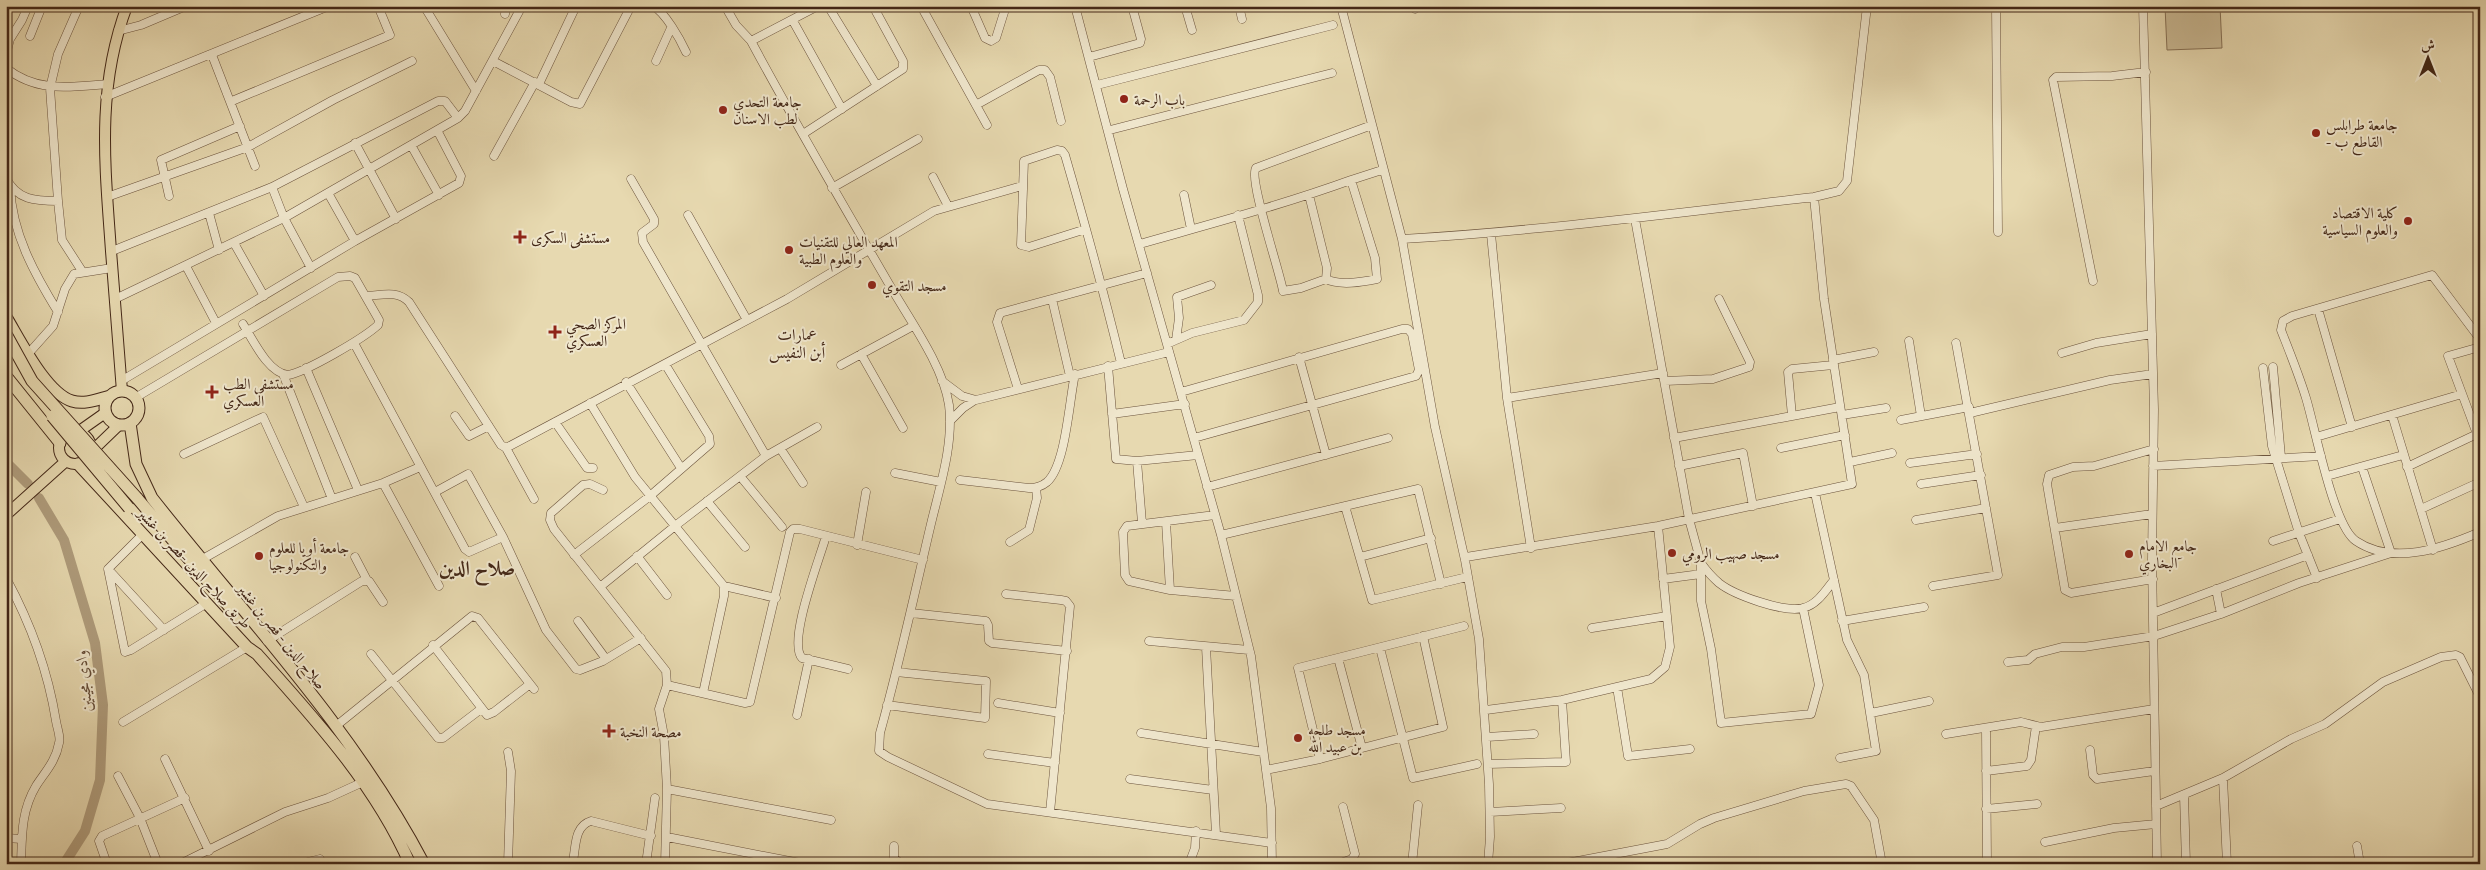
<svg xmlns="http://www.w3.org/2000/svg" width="2486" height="870" font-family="'Gentium Book Plus',Amiri,serif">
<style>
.green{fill:#cbbb96;stroke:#877156}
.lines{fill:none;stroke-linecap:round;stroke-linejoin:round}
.river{stroke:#af9c7c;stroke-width:10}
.minor-casing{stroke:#6c543d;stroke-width:9}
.major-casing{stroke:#432717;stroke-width:12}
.highway-casing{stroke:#432717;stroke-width:13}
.minor{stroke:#efe6cc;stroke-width:8}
.major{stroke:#e7d9b0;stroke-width:10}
.highway{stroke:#e7d9b0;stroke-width:11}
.highway-bridge-casing{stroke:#432717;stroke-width:13;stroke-linecap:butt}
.highway-bridge{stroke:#e7d9b0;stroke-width:11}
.poi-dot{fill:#8f2418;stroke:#efe6cc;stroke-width:2}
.labels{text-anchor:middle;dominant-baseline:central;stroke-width:4;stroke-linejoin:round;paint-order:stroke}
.poi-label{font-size:15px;fill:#432717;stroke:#efe6cc;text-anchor:start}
.street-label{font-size:15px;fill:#432717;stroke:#efe6cc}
.neighbourhood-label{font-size:16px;fill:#432717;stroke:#efe6cc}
.water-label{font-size:16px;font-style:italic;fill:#634a35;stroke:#efe6cc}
.district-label{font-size:20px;font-weight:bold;fill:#432717;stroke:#efe6cc}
</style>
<rect width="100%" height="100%" fill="#e7d9b0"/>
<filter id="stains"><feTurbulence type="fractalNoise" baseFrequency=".004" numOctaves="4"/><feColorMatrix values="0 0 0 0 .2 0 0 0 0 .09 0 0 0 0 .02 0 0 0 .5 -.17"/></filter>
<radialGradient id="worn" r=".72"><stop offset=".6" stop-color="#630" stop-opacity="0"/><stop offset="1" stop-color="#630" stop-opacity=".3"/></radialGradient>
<path class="green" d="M2165,6H2220L2222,48L2167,50Z"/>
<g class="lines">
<path class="river" d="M6,462L28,484
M39,498L64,540L95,643L103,705L100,780L85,831L64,864"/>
<defs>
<path id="minor" d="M424,6L476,91
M653,6C665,12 680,39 686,52
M725,6L736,25L751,41C795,123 842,203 889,284C909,319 943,365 949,405C954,445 939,489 930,528C914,596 899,665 880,733L879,751L888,757L987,804L1272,843
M828,6L877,86
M921,6L987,125
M971,6L985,38L991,41L996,38L1006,6
M1075,6L1123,189L1221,535L1251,656L1271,808L1272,864
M1185,6L1192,30
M1239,6L1242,19
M1341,6L1402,239L1435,427L1465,560L1479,639L1489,784L1490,837L1488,864
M1414,6L1415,9
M1996,6L1998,232
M2143,6L2154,409L2152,560L2157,864
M505,14L506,6
M793,21L842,109
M118,31L141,25L186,6
M30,36L42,6
M751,41L818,6
M6,55L10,39L22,20L28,6
M212,55L255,166
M1089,57L1140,43L1141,39L1132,6
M493,61L571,102L580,104L631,6
M656,61L671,28
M6,68C37,93 70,87 107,84
M539,84L576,6
M1097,85L1333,25
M105,97L329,6
M232,101L390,35L378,6
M976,105L1039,70H1045L1050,77L1061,121
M1110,130L1332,73
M803,134L903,69V61L873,6
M355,143L396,219
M411,145L439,195
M494,156L535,82
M933,177L948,206
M6,178C17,200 35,201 58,201L62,240L82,271
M631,179L654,219V224L642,233L643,242L766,456L817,427
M1351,180L1382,170
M10,187C12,233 34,273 58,312
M272,187L284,218L311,268
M832,188L918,139
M328,193L355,241
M1184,195L1191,229
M1309,195L1327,268L1326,279
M169,196L161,160L240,126
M107,197L248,147L333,100L412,61
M58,201L50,88L58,54L79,6
M209,213L219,250
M688,215L747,320
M1635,219L1689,519L1701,563V601L1711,649L1721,723L1811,714L1819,685L1803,608
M1086,229L1029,247L1021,245L1024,161L1057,150L1062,151L1065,155C1085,224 1104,293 1121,363
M1491,234L1507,398L1531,548
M1402,239C1540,231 1676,213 1814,197L1839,191L1847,181L1867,6
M234,243L264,296
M1140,244C1210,224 1282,205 1351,180L1375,258L1377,279C1362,282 1340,286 1326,279L1301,288L1283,291C1280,272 1248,178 1256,168L1372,125
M112,251L272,187L438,101H445L458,118
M186,266L216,323
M2093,281L2053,80L2056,77L2112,76L2146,72
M367,296C382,295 397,290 409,302L501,445L506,448L787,299L934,211L1022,186
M115,299L284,218L458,118L465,111L522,6
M1052,299L1070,376
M2318,309L2352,427
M2480,339L2432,275L2292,316L2283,321L2281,330C2290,353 2299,375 2306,398C2315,427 2333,526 2356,541C2393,566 2443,548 2480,532
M1176,340L1179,318L1177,297L1211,285
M1909,341L1921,416
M354,343L465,549L469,552L503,537
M1167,344L1192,333L1244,320L1258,302V295L1238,215
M2480,347L2448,356L2480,442
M2062,353L2096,343L2152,334
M28,354L53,326L65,289L74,274L112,268
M861,354L903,428
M1299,357L1326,455
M1833,360L1874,352
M841,365L913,326
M1108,366L1116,459L1137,461L1198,455
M2273,367L2281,457
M306,368L358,490
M2263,368L2272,446L2299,533L2317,578
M283,374L332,499
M121,381L355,241L459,183L461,176L437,130
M942,381L962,396L976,400L1169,352
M1665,381L1713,379L1749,367L1750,362L1719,299
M626,382L681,468
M1018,389L997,322L1000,313L1147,273
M1181,392L1402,329H1408L1412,334L1419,370L1416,376L1194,438
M135,398L338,277L350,276L355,278L379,320L378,325C364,338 306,372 288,375C268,373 253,340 243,324
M1507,398L1663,373
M590,403L635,477L724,586V596L703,693
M1970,413L2110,380L2153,374
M1112,414L1185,404
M1842,415L1886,408
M2392,415L2433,550
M455,416L469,436L489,426
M1792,416L1788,372L1792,369L1833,365
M1901,420L1969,407
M950,421L963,408L975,400
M555,422L587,468H593
M2316,437L2462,394
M1674,438L1840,407
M506,448L534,499
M780,448L803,483
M1781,448L1845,435
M184,454L263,417L304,507
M1137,461L1142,523
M1850,462L1892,453
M1910,463L1977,454
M1679,466L1743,453L1753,506
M2153,466L2321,456
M2407,467L2477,434
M895,473L941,482
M740,476L782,527
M2327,476L2403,455
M960,480L1029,488C1035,488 1041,487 1047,482C1066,465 1069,401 1075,374
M383,483L439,586
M1921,484L1981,475
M1207,487L1388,438
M435,492L468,474L503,537L546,630L576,669L580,670L603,661L641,638
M1815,493L1847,640L1864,675L1876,751L1840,758
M707,501L745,547
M1345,506L1372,600L1467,577
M2421,509L2480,482
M1215,515L1127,526L1123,532L1125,575L1129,581L1170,590L1236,596
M1916,520L1986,508
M1166,522L1170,590
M2055,528L2152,514
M143,534L108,569L125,652L131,650L207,603
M1221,535L1418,489L1441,584
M826,536C820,558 787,642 802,658L848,669
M2273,541L2340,519
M1010,542L1029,530L1037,498L1036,488
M857,545L866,492
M574,555L650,496L710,444L709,436L665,364
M637,556L667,595
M355,557L367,580
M1360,557L1431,538
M201,560L278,516L383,483L420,467
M1465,560L1466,557L1658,526L1852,484L1824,299L1814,197
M1701,563C1706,570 1712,577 1719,583C1734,595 1784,613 1803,608C1817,605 1826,590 1834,580
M108,569L164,630
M6,578C30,622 48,671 56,721C57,728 61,737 59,743C56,761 45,772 36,786C21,811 22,836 21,864
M1663,579L1701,574
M2153,579L2071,593L2065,590L2047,484L2049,475L2073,467L2094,466L2154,449
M724,586L776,598
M1933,586L1998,575L1956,343
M600,587L554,529L550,520L551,513L583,485L590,484L603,490
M2216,589L2221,614
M1006,594L1061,600L1066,601L1070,606L1050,812
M911,613L986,621L988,625L989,641L992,643L1067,651
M2153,613L2308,555
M578,621L606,659
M1842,621L1924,607
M1592,628L1667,616
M267,641L362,581H369L383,602
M1149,641L1249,650
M433,645L487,715L494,712L530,684
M1206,647L1216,834
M1380,648L1413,778L1477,764
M371,654L438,738H443L481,709
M1338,658L1362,748
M2008,662L2028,660L2035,654L2062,647H2084L2154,636L2221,614L2299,583L2391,553L2362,467
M667,685L745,703L750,702L790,532L793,529H800L923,560
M1617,687L1628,756L1690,749
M998,703L1060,713
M887,705L985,718L986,681L896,672
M1486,710L1562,700L1617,687L1651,679L1665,667L1670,647L1658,526
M1871,713L1929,701
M797,715L809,659
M123,722L247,647
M336,726L472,616L478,618L534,689
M1986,728L1987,864
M1141,733L1263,752
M1946,734L2021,722L2041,727L2154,709
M1487,737L1534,734
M2090,750L2093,775L2097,779L2154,771
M508,752L511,771L508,864
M988,754L1055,763
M165,759L209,851
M1320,759L1298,668L1464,626
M1488,764L1566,762L1562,700
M1266,770L1320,759L1443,727L1423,636
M1986,771L2027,766L2031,760L2036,726
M118,776L140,818L158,864
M2223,778L2227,864
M1130,779L1213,790
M667,789L831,820
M2184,795L2186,864
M2156,806L2223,778L2291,739L2325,724L2383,682L2441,657L2456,655L2460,657L2480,697
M1986,809L2037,804
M1490,812L1561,808
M667,837L805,864
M6,838L22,839
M2045,842L2114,828L2156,824
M894,846V858L901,864
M2357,846L2360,864
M573,861C576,847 574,826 591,821L651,836
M107,864L99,841L102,836L185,798
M180,864L285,812L328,798L363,782
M300,864L320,859
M646,864L655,798
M665,864L667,789L664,736L659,709L667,685L666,671L600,587L675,526L766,456
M1189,864L1195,848L1196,831
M1338,864L1352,859L1355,854L1343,807
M1412,864L1418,805
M1562,864L1667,844L1700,824L1714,818L1804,791L1846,784L1851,786L1874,820L1882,864"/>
<path id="major" d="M122,391C118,344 115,297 111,251C105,165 96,89 127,6
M59 448a16 16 0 1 1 32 0a16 16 0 1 1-32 0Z
M78,432L105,413
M91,452L119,425
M6,515L66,461"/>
<path id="highway" d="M6,317C20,340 46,393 72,401C85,405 98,399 110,396
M6,376L60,443
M105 408a17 17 0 1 1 34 0a17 17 0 1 1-34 0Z
M130,423L136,464L152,498C246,617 353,729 424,864
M78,464L247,647L257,654C314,718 375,784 410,864
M137,498L233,611"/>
</defs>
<use href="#minor" class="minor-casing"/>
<use href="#major" class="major-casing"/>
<use href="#highway" class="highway-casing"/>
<use href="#minor" class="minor"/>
<use href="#major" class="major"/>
<use href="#highway" class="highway"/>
<defs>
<path id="highway-bridge" d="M6,334L32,381L137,498
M52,416L129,508"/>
</defs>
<use href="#highway-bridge" class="highway-bridge-casing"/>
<use href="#highway-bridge" class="highway-bridge"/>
</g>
<g class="poi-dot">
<circle cx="1124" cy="99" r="5"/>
<circle cx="723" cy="110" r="5"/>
<circle cx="2316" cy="133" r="5"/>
<circle cx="2408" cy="221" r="5"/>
<path d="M517.5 229.5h5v5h5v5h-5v5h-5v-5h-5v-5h5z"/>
<circle cx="789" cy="250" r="5"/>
<circle cx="872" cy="285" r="5"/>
<path d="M552.5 324.5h5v5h5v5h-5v5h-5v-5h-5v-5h5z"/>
<path d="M209.5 384.5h5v5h5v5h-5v5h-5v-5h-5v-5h5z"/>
<circle cx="1672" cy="553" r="5"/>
<circle cx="2129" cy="554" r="5"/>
<circle cx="259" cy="556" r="5"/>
<path d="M606.5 723.5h5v5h5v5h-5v5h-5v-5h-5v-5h5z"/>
<circle cx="1298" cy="738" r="5"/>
</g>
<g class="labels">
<g class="poi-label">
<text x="1134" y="99">باب الرحمة</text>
<text x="733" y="101">جامعة التحدي<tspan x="733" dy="17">لطب الاسنان</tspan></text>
<text x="2326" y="124">جامعة طرابلس<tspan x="2326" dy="17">- القاطع ب</tspan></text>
<text x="2398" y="212" text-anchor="end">كلية الاقتصاد<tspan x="2398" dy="17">والعلوم السياسية</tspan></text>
<text x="531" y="237">مستشفى السكرى</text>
<text x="799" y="241">المعهد العالي للتقنيات<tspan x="799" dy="17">والعلوم الطبية</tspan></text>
<text x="882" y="285">مسجد التقوي</text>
<text x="566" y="323">المركز الصحي<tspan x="566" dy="17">العسكري</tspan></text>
<text x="223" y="383">مستشفي الطب<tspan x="223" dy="17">العسكري</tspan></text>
<text x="2139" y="545">جامع الامام<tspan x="2139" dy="17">البخاري</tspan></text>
<text x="269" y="547">جامعة أويا للعلوم<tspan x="269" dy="17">والتكنولوجيا</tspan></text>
<text x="1682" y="553">مسجد صهيب الرومي</text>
<text x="1308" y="729">مسجد طلحه<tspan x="1308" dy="17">بن عبيد الله</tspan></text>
<text x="620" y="731">مصحة النخبة</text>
</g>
<g class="street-label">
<text transform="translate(195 568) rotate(47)">طريق صلاح الدين -قصر بن غشير</text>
<text transform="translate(282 636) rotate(51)">صلاح الدين - قصر بن غشير</text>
</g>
<g class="neighbourhood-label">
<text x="797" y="334">عمارات<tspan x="797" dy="18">أبن النفيس</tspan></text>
</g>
<g class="water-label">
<text transform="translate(83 681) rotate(-96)">وادي مجينين</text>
</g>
<g class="district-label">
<text x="477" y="567">صلاح الدين</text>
</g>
</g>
<rect width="2486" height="870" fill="none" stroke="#e7d9b0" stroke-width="25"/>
<rect x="8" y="8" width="2471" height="855" fill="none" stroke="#432717" stroke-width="2.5"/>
<rect x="12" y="12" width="2461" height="845" fill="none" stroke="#432717"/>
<g transform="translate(2428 58)" stroke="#efe6cc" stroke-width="4" paint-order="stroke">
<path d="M0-4L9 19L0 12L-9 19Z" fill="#432717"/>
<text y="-8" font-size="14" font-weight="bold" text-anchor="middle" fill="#432717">ش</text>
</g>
<rect width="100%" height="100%" filter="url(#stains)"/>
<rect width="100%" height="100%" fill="url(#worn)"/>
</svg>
